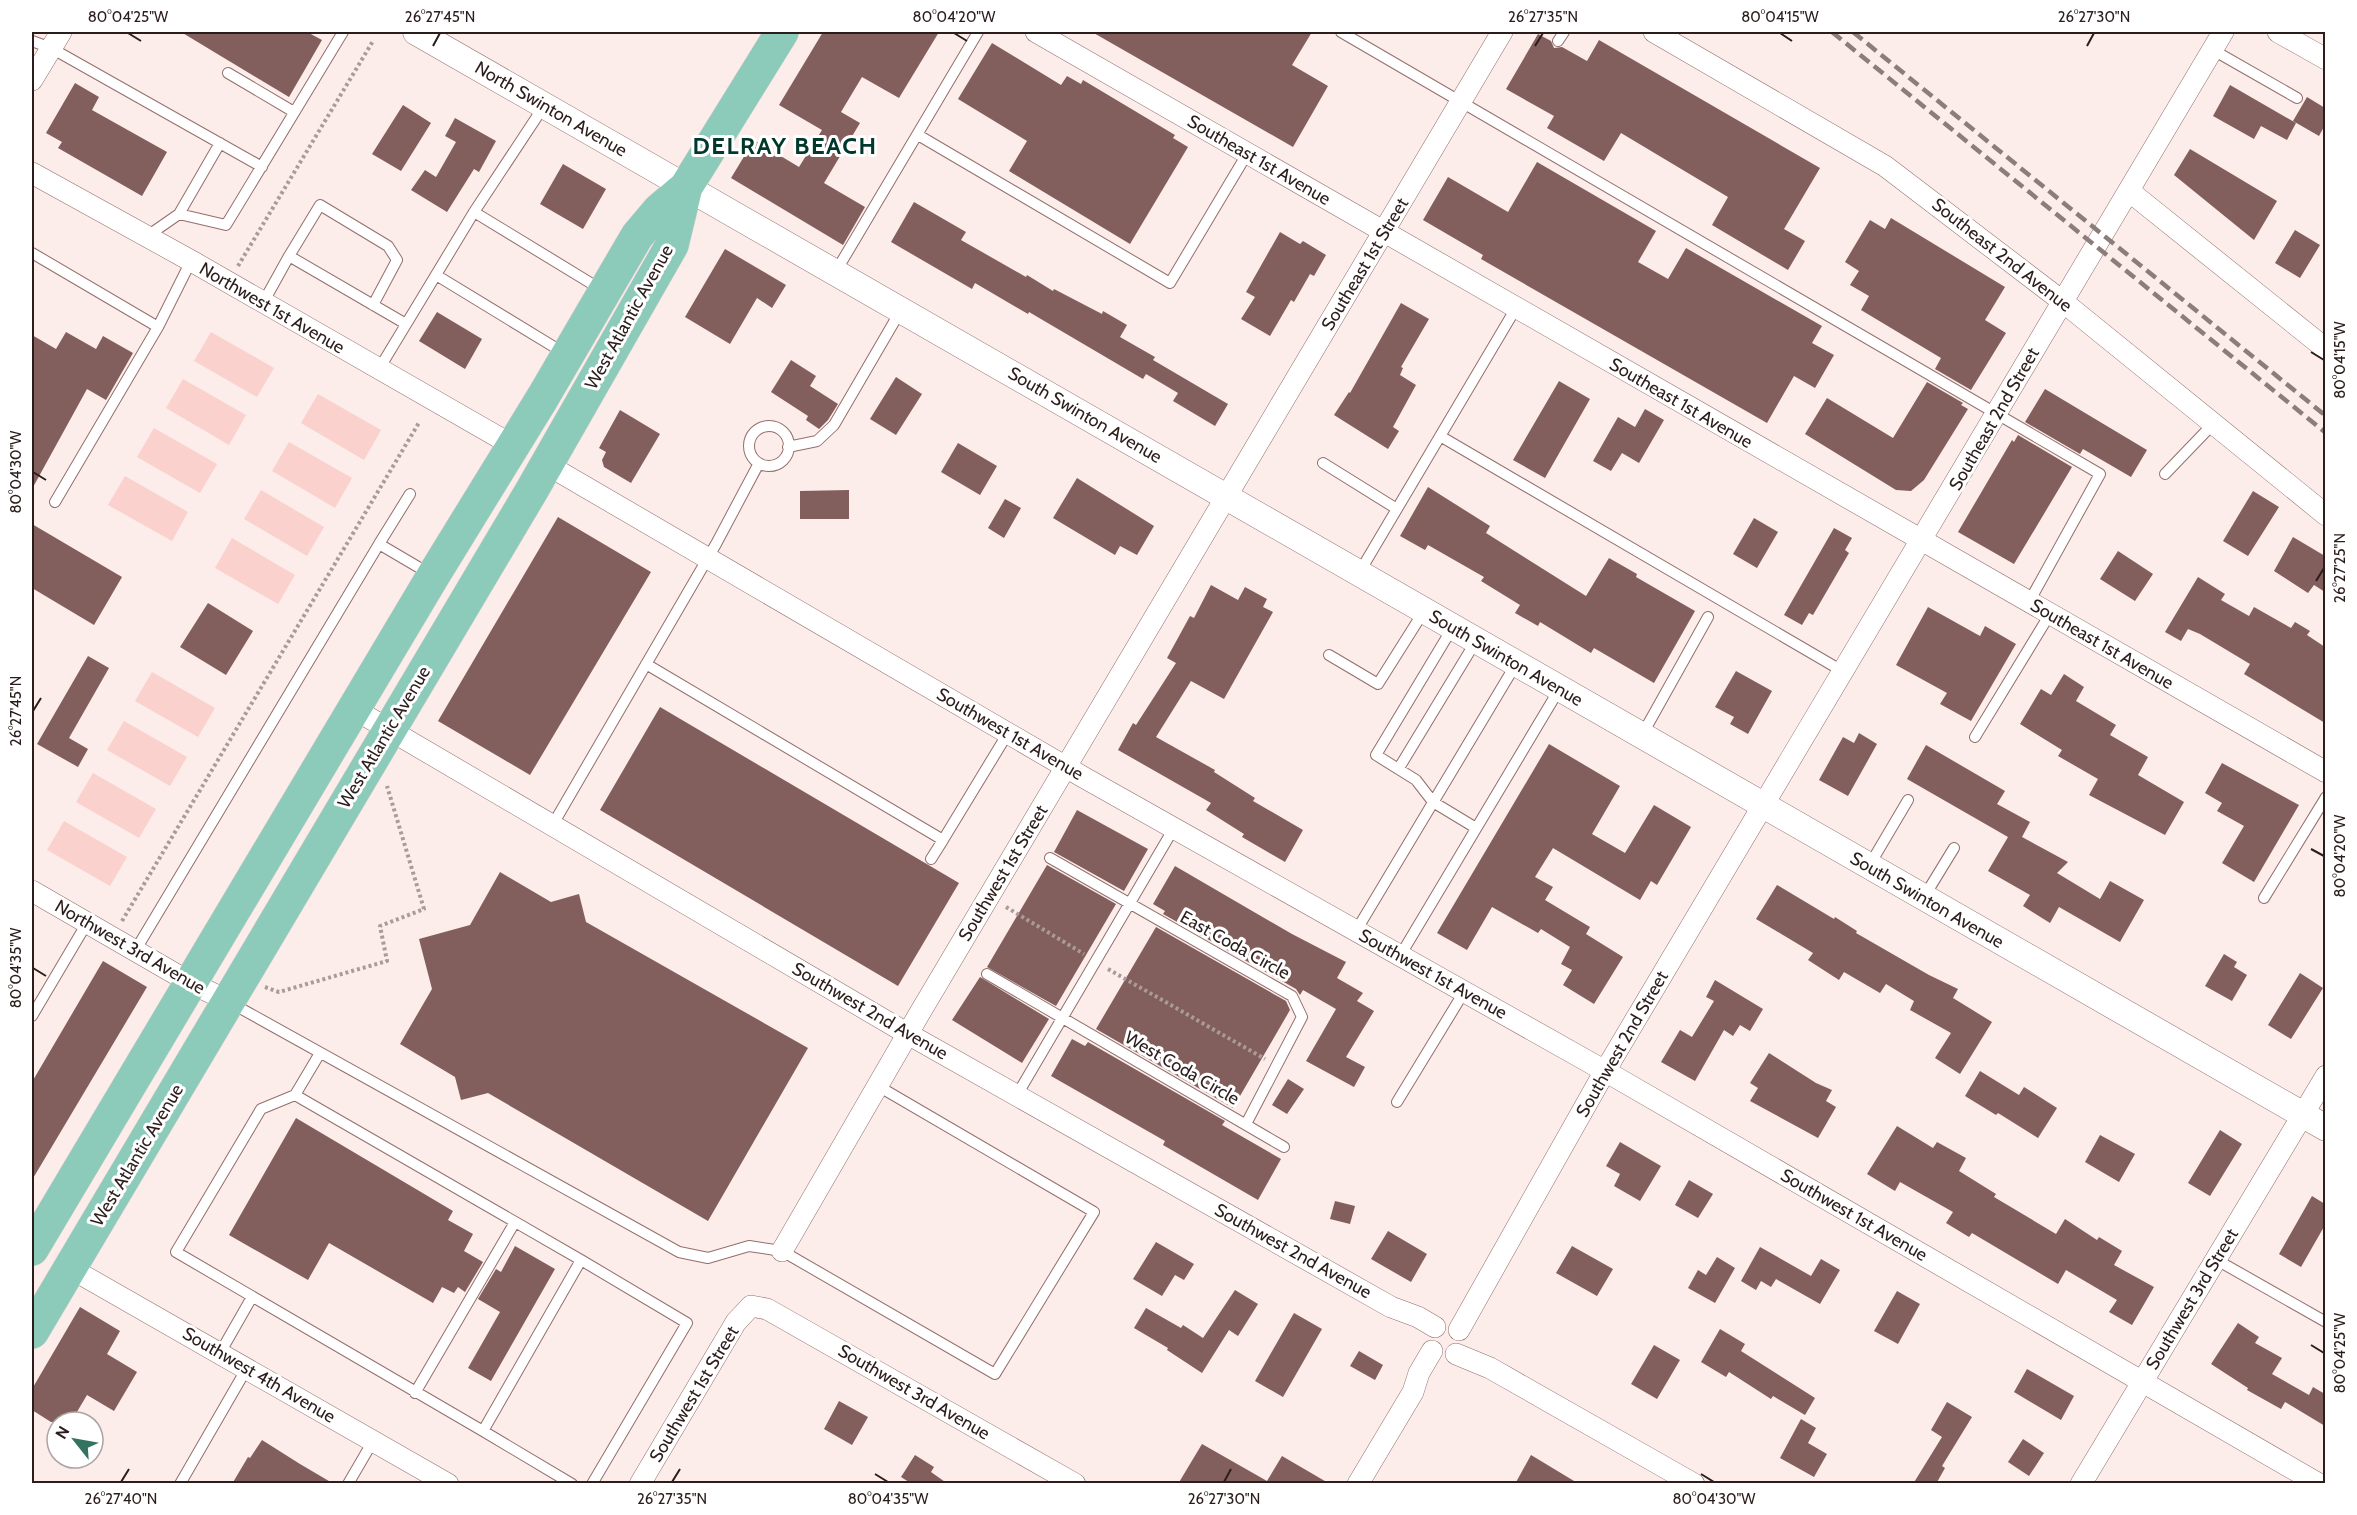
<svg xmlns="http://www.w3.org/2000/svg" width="2357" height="1515" font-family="Cabin,sans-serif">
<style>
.green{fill:#fad1cd}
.building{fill:#825f5c}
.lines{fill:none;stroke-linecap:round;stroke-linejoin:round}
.service-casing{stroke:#936f6c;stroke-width:12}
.minor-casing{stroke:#936f6c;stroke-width:22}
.tertiary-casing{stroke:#936f6c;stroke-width:27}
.primary-casing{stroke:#d0cdcd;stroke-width:34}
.path{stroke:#aa9b99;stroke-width:4;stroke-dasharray:3 3;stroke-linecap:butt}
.service{stroke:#fff;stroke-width:10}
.minor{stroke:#fff;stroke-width:21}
.tertiary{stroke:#fff;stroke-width:26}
.primary{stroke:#8ccbba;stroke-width:33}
.rail{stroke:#8c7d7b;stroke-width:4.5;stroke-dasharray:12 6;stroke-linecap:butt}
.ticks{fill:none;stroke:#2b1d1c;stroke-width:2}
.labels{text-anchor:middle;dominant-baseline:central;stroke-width:6;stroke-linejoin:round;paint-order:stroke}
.street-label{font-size:18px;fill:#2b1d1c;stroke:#fff}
.district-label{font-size:24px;font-weight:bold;letter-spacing:1.5px;fill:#00382b;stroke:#fff}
.neatline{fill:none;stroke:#2b1d1c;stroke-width:2}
.ticks-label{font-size:15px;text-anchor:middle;fill:#2b1d1c}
</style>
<rect width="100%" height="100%" fill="#fcecea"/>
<path class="green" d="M211,332L274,368L257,397L194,361Z
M183,379L246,415L229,445L166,408Z
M318,394L381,430L364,460L301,423Z
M154,428L217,464L200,493L137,457Z
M289,442L352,478L335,508L272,471Z
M125,476L188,512L172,541L108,505Z
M261,490L324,527L307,556L244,519Z
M232,538L295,575L278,604L215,568Z
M152,672L215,708L198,737L135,701Z
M124,721L187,757L170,786L107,750Z
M93,773L156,809L139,838L76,802Z
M64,821L127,857L110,886L47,850Z"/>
<path class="building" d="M181,32H307L322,40L289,97Z
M823,32H939L899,98L862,77L841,112L860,123L824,183L865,207L843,245L731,178L754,140L799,167L822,130L779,105Z
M1092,32H1312L1292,65L1328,86L1293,147Z
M1538,34L1551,41L1554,48L1562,47L1587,61L1599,40L1820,168L1784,229L1805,241L1788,270L1712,225L1728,197L1621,133L1604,161L1547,128L1554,116L1506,89Z
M992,43L1061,85L1067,76L1081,84L1083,80L1175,135L1173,138L1188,147L1130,244L1009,171L1027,141L958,99Z
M75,83L99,97L92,110L167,152L142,196L58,148L62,142L46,133Z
M2230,85L2296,123L2287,140L2261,126L2254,139L2213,116Z
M2307,97L2325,108V125L2319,136L2293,121Z
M403,105L431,123L401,171L372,154Z
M455,118L496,141L479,172L474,169L447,212L411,190L425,170L436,177L456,142L445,136Z
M2190,149L2277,201L2254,240L2174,175Z
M1537,162L1656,231L1638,262L1668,279L1686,248L1822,326L1812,343L1834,355L1815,388L1794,376L1767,423L1481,259L1483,255L1423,220L1448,177L1508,212Z
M563,164L606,189L583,229L540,204Z
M914,202L966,232L961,240L1026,277L1027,275L1053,291L1054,289L1102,314L1103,311L1127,325L1120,337L1155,357L1153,360L1228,404L1215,426L1173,401L1178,393L1146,374L1143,379L1029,312L1028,314L975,283L972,289L891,242Z
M1891,218L2005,287L1985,320L2006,333L1971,390L1935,369L1941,358L1861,310L1869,296L1850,285L1859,271L1845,262L1870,220L1885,229Z
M2295,230L2320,245L2300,278L2275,263Z
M1280,232L1300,244L1303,241L1326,255L1314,276L1310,274L1294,302L1291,300L1270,336L1241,319L1255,297L1246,292Z
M725,249L786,285L772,308L757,298L730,344L685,317Z
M1401,303L1429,319L1401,367L1403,368L1400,375L1416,385L1393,427L1399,431L1388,449L1334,415L1349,392L1350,393Z
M437,312L482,339L465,369L419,341Z
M66,332L96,349L103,336L133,353L106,400L87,389L32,489V335L56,349Z
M791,360L816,376L810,386L838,404L828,420L819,429L806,420L808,416L771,392Z
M896,377L922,394L896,435L870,419Z
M1559,381L1590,399L1545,478L1513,460Z
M1927,382L1963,403L1961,405L1968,409L1924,480L1911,491L1896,490L1805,434L1827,398L1893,438Z
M2045,389L2147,450L2131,477L2083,449L2080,454L2025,422Z
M1645,409L1664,420L1639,463L1622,453L1611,471L1593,461L1618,417L1635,427Z
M620,410L660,434L631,483L604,467L602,460L606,452L599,448Z
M2018,435L2072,467L2014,564L1958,532L2012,440L2014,442Z
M958,443L997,466L980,495L941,472Z
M1077,478L1154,526L1137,555L1120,546L1115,555L1053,518Z
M1428,487L1490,526L1486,533L1586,596L1609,558L1637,574L1636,577L1695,611L1654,683L1594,648L1591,653L1540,622L1538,626L1515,613L1520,605L1481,581L1484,577L1428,545L1425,550L1400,536Z
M849,490V519H800V491Z
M2253,491L2279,507L2248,556L2223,541Z
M1005,499L1021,508L1004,538L988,528Z
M558,517L651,572L530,775L438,721Z
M1754,518L1778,532L1757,568L1733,554Z
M32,524L122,577L94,625L32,588Z
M1834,528L1852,538L1845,550L1849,553L1813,615L1809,613L1802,625L1784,615Z
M2293,537L2325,556V592L2314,585L2308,593L2274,571Z
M2118,551L2153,574L2135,601L2100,579Z
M2198,577L2225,594L2221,600L2249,616L2254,607L2291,628L2295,622L2310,631L2307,635L2325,647V723L2244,674L2250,664L2200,634L2188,629L2181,641L2165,632Z
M1211,585L1238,600L1245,587L1267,599L1263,607L1273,612L1224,699L1191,681L1156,737L1215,770L1214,772L1255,798L1253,801L1303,830L1285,862L1242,837L1244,834L1206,810L1211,803L1118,750L1133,723L1136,725L1176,663L1167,658L1190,616L1194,618Z
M208,603L253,631L226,675L180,647Z
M1928,607L1980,636L1985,626L2016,644L1971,721L1940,704L1947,693L1896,665Z
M88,656L109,668L69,738L88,749L78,767L37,744Z
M1736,671L1772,691L1748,734L1730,724L1734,717L1715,707Z
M2064,674L2084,687L2076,701L2116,725L2110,735L2148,757L2138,775L2184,802L2165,835L2089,795L2098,779L2058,756L2062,750L2020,724L2041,689L2051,695Z
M660,707L959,883L898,986L600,810Z
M1859,733L1877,744L1848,796L1819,780L1843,737L1854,743Z
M1549,744L1620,786L1592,834L1625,853L1654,805L1691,827L1657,885L1651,881L1640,900L1553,848L1535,877L1553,887L1545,900L1590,927L1586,934L1623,957L1594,1004L1563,985L1572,970L1561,964L1570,947L1541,929L1538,933L1492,907L1467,950L1437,933Z
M1926,745L2005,791L1997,804L2030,822L2022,837L2068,862L2057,873L2100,899L2110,881L2144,900L2120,942L2059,907L2050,923L2023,906L2030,895L1988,871L2008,837L1907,779Z
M2222,763L2299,805L2254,882L2222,863L2244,826L2217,811L2222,803L2205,793Z
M1077,810L1148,849L1124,891L1054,852Z
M1047,865L1116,904L1056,1006L987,967Z
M1175,866L1292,934L1346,962L1337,978L1363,993L1357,1001L1374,1011L1346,1057L1365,1067L1354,1087L1306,1061L1336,1009L1303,990L1300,995L1296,989L1163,914L1165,911L1153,904Z
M500,872L551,902L579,894L586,922L808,1048L708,1221L488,1093L461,1100L455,1077L400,1044L432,989L419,939L470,925Z
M1777,885L1834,919L1835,917L1857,931L1856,933L1929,975L1958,989L1953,998L1992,1022L1960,1074L1935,1058L1951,1033L1910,1010L1914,1001L1886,984L1880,993L1844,972L1839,980L1808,960L1813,953L1756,919Z
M1156,927L1286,1001L1290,1010L1233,1108L1096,1029Z
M2224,954L2237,962L2234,967L2247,975L2232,1001L2205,986Z
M103,961L147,987L32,1180V1082Z
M2300,973L2323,988L2291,1039L2268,1025Z
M980,977L1049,1019L1022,1063L952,1020Z
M1715,980L1763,1009L1750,1031L1740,1025L1733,1036L1724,1030L1695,1081L1661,1062L1680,1030L1692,1037L1714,1001L1706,997Z
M1072,1039L1085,1046L1088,1042L1225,1121L1222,1125L1281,1159L1258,1200L1163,1145L1165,1141L1051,1076Z
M1769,1053L1816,1083L1832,1090L1826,1101L1836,1107L1818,1138L1750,1101L1758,1088L1750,1083Z
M1980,1071L2019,1095L2024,1087L2057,1108L2038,1138L1998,1113L1996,1115L1965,1096Z
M1288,1079L1304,1089L1287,1114L1272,1105Z
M296,1118L453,1211L448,1220L473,1234L464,1251L483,1262L465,1292L458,1287L454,1293L442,1287L433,1303L329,1243L308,1280L229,1235Z
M1897,1126L1933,1148L1937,1142L1966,1158L1959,1171L1996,1194L1994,1197L2056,1234L2065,1219L2097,1240L2099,1237L2122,1251L2114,1265L2154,1287L2132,1325L2109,1312L2117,1300L2066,1270L2058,1284L1972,1233L1969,1237L1946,1223L1953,1212L1900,1182L1895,1191L1867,1174Z
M2220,1130L2242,1144L2210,1196L2188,1183Z
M2100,1135L2135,1154L2119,1182L2085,1162Z
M1620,1142L1661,1166L1640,1201L1614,1186L1620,1174L1606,1166Z
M1689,1180L1713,1194L1698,1218L1675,1205Z
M2312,1196L2325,1204V1225L2301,1267L2279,1254Z
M1335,1201L1355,1206L1350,1224L1330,1219Z
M1388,1231L1427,1254L1411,1282L1371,1259Z
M1156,1242L1194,1264L1184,1280L1175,1275L1162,1296L1133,1279Z
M515,1246L555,1269L491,1381L468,1368L500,1312L478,1299L496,1269L501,1272Z
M1572,1246L1613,1269L1597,1296L1556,1273Z
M1760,1247L1811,1276L1821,1259L1840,1270L1820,1304L1776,1279L1771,1287L1761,1281L1756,1290L1741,1281Z
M1717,1257L1735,1268L1715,1303L1688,1288L1698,1270L1706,1275Z
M1235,1290L1258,1304L1238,1336L1229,1330L1202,1373L1167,1350L1168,1348L1134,1328L1146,1308L1181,1328L1183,1325L1203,1338Z
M1897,1291L1920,1304L1898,1344L1874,1331Z
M80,1307L120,1331L107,1354L137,1372L114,1411L87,1395L71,1422H51L32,1410V1389Z
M1294,1313L1322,1329L1283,1397L1255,1381Z
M2238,1323L2259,1337L2255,1343L2282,1358L2272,1374L2309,1395L2313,1387L2325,1394V1426L2285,1402L2281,1409L2247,1390L2248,1388L2211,1364Z
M1720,1329L1745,1344L1741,1351L1815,1398L1805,1415L1773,1396L1771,1399L1729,1372L1726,1377L1701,1362Z
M1654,1345L1680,1360L1657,1399L1631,1384Z
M1359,1351L1383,1365L1375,1380L1350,1366Z
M2027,1369L2074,1396L2061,1420L2014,1392Z
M839,1401L868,1417L852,1445L824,1429Z
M1947,1402L1972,1417L1942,1466L1945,1468L1936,1484H1913L1942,1437L1931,1430Z
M1801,1419L1816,1428L1808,1443L1827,1454L1814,1477L1780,1458Z
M2023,1439L2044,1453L2029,1476L2008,1462Z
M262,1440L300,1464L334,1484H232L248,1457L250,1458Z
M1202,1444L1267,1481L1282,1456L1330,1484H1178Z
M915,1455L934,1467L931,1472L948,1484H912L901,1477Z
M1531,1455L1579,1484H1515Z"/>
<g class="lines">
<defs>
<path id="service" d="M1341,32L2100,474L2029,602
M32,41L51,48L262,167
M1558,41L1564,32
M2213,50L2297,98
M228,73L294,112
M918,135L1170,283L1247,154
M474,212L602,290
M179,214L226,225L343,32
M146,237L179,214L220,143
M32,253L158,327L191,261
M289,256L320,205L388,246L397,260L373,305
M835,273L978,32
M436,275L564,353
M263,303L289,256L406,324
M379,369L474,212L544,106
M749 446a20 20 0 1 1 40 0a20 20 0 1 1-40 0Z
M1440,436L1844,672
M788,447L817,441L834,425L901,310
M1323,463L1397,509
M2165,474L2213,424
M410,494L379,544L430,574
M55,502L158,327
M1359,573L1516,308
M1453,627L1376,755L1416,780L1433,802L1476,828
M1329,655L1378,684L1424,611
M646,664L943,840L1008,733
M1642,735L1708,617
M1975,737L2050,614
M1399,768L1476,641
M552,826L716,544L759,463
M1050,858L1292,996L1302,1017L1246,1124
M931,859L943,840
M1869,866L1908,800
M1924,897L1954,848
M2264,898L2326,797
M1356,931L1516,664
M135,951L379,544
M1400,956L1560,688
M987,974L1284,1147
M231,1003L679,1252L708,1258L749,1246L782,1251L995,1374L1094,1212L878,1086
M32,1016L87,923
M295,1095L261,1109L176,1252L483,1431L581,1260L295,1095L320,1053
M1017,1095L1174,828
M1397,1102L1464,992
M2215,1259L2326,1322
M581,1260L687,1323L592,1484
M220,1353L252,1297
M415,1393L515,1222
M483,1431L572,1484
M180,1484L247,1368
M348,1484L373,1441"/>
<path id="minor" d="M1036,32L2326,772
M1654,32L1885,166L2062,301L2326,515
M2278,32L2326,59
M32,80L61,32
M32,173L195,263L512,445
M2129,191L2326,349
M546,464L1083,777L1605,1071L2319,1484
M354,709L908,1034L1391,1307L1418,1317L1435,1327
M32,891L191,983L228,1001
M782,1251L918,1016L1502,32
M70,1268L448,1484
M1459,1330L1605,1071L2223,32
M1456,1354L1490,1368L1694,1484
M640,1484L736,1322L751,1306L767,1309L1075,1484
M1358,1484L1413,1392L1419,1373L1432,1351
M2081,1484L2326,1076"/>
<path id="tertiary" d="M416,32L2326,1128"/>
<path id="primary" d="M32,1249L433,576L543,397L637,236L659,210L686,187
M32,1332L532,490L672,245L686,187L782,32"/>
</defs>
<use href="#service" class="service-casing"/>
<use href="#minor" class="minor-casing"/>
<use href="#tertiary" class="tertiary-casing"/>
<use href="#primary" class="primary-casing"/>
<path class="path" d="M238,266L373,41
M1006,907L1084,954
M122,921L420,421
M1108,969L1265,1059
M265,987L279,992L387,961L380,926L424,909L387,786"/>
<use href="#service" class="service"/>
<use href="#minor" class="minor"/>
<use href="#tertiary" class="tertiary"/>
<use href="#primary" class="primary"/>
<path class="rail" d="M1832,32L2326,433
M1853,32L2326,416"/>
</g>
<path class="ticks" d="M128,33L141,41M954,33L967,41M1780,33L1792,41M433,46L440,33M1535,46L1543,33M2087,46L2094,33M2311,352L2324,360M33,472L46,480M2316,581L2324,568M33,711L41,698M2311,849L2324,856M33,968L46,976M2311,1345L2324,1353M875,1474L888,1482M1701,1474L1714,1482M121,1482L129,1469M672,1482L680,1469M1224,1482L1231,1469"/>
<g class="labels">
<g class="street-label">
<text transform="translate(551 109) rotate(30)">North Swinton Avenue</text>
<text transform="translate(1259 160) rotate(30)">Southeast 1st Avenue</text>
<text transform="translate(2002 255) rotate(38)">Southeast 2nd Avenue</text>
<text transform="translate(1365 264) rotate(-59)">Southeast 1st Street</text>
<text transform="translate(272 308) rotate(30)">Northwest 1st Avenue</text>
<text transform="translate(629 317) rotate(-61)">West Atlantic Avenue</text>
<text transform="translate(1681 403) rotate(30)">Southeast 1st Avenue</text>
<text transform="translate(1085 415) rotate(30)">South Swinton Avenue</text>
<text transform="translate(1994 419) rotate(-60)">Southeast 2nd Street</text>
<text transform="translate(2102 644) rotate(30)">Southeast 1st Avenue</text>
<text transform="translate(1506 658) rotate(30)">South Swinton Avenue</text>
<text transform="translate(1010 734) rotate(30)">Southwest 1st Avenue</text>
<text transform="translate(384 737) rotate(-59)">West Atlantic Avenue</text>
<text transform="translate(1003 873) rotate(-59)">Southwest 1st Street</text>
<text transform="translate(1927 900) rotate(30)">South Swinton Avenue</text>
<text transform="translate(1235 945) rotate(29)">East Coda Circle</text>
<text transform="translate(130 947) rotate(30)">Northwest 3rd Avenue</text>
<text transform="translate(1433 974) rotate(29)">Southwest 1st Avenue</text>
<text transform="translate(870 1011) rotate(30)">Southwest 2nd Avenue</text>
<text transform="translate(1622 1044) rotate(-60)">Southwest 2nd Street</text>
<text transform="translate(1182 1068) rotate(30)">West Coda Circle</text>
<text transform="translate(137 1155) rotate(-59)">West Atlantic Avenue</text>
<text transform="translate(1854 1215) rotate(30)">Southwest 1st Avenue</text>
<text transform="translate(1293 1251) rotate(29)">Southwest 2nd Avenue</text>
<text transform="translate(2192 1299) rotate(-59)">Southwest 3rd Street</text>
<text transform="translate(259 1375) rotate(30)">Southwest 4th Avenue</text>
<text transform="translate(914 1392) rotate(30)">Southwest 3rd Avenue</text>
<text transform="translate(694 1394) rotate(-59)">Southwest 1st Street</text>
</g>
<g class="district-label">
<text x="785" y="145">DELRAY BEACH</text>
</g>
</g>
<rect width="2357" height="1515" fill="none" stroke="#ffffff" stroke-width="66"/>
<g transform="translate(75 1440) rotate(301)"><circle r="28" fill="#ffffff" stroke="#aaa5a4" stroke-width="1.5"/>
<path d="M0-4.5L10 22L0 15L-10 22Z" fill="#337360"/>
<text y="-9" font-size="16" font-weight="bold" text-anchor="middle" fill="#2b1d1c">N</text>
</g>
<rect x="33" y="33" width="2291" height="1449" class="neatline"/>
<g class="ticks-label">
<text x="128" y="22">80°04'25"W</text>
<text x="440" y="22">26°27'45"N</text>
<text x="954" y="22">80°04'20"W</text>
<text x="1543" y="22">26°27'35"N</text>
<text x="1780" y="22">80°04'15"W</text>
<text x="2094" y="22">26°27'30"N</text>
<text transform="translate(2340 360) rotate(-90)" y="5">80°04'15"W</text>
<text transform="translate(16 472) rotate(-90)" y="5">80°04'30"W</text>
<text transform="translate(2340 568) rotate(-90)" y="5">26°27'25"N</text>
<text transform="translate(16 711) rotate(-90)" y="5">26°27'45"N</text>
<text transform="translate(2340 856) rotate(-90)" y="5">80°04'20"W</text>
<text transform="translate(16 968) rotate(-90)" y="5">80°04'35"W</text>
<text transform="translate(2340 1353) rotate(-90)" y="5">80°04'25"W</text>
<text x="121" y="1504">26°27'40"N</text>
<text x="672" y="1504">26°27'35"N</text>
<text x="888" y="1504">80°04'35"W</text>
<text x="1224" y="1504">26°27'30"N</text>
<text x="1714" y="1504">80°04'30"W</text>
</g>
</svg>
